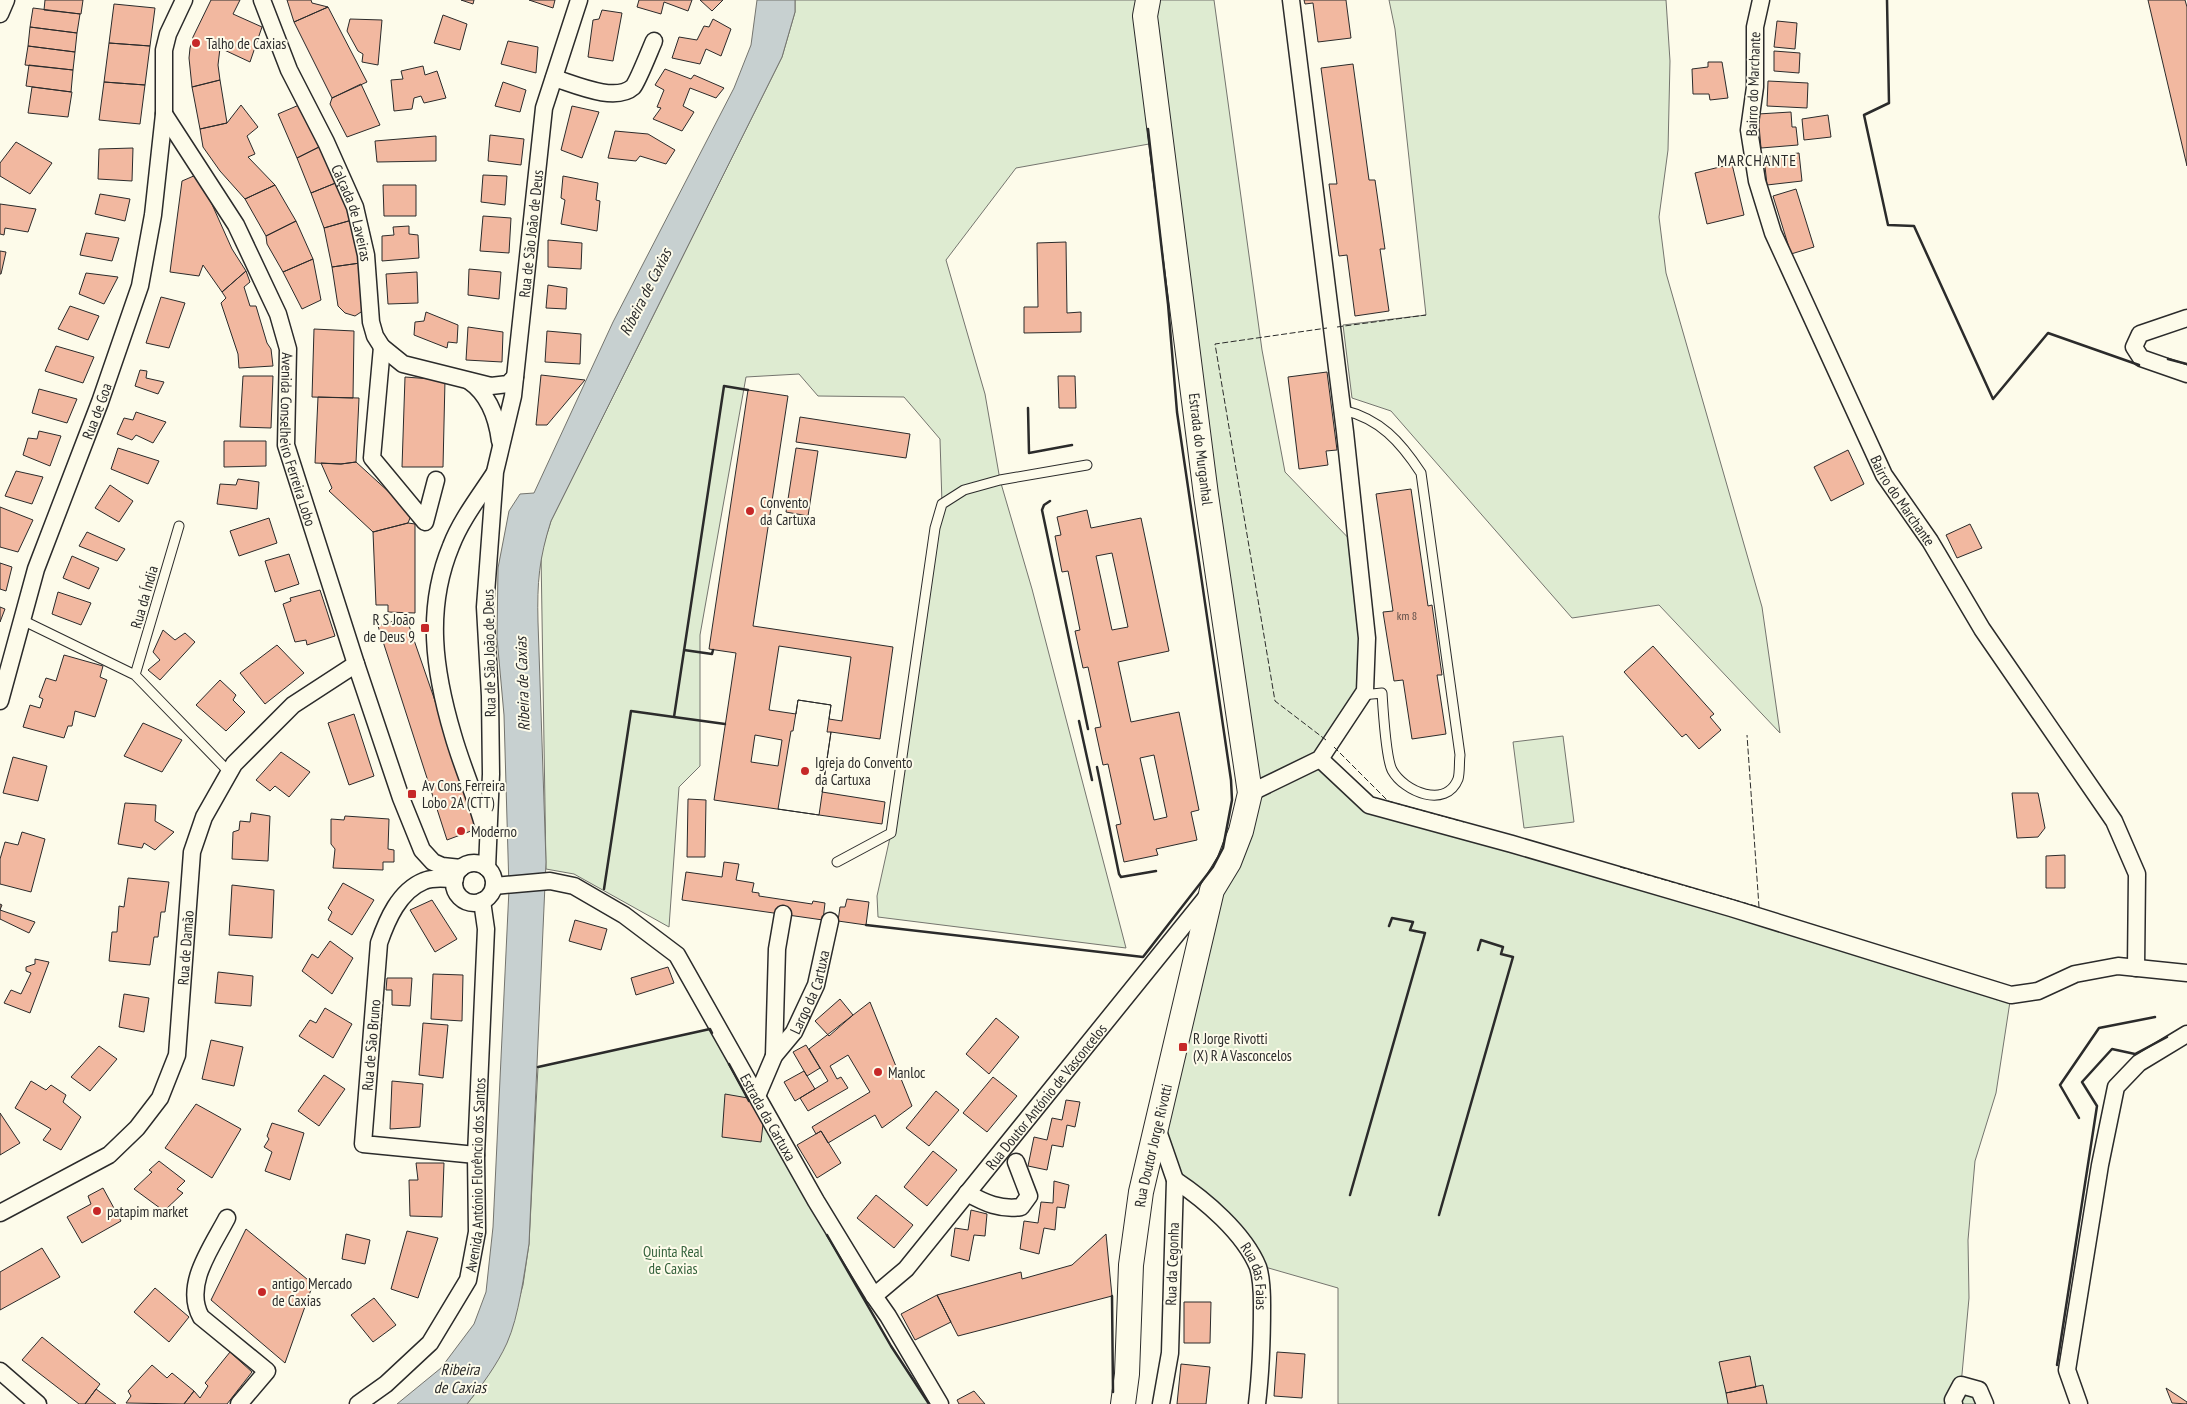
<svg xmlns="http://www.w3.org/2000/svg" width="2187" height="1404" font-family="'PT Sans Narrow',sans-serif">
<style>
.green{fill:#deebd1;stroke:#74746e}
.water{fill:#c7d0d0;stroke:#74746e}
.building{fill:#f2b8a0;stroke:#2b2b2b;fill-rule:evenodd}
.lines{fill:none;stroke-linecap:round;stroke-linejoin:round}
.lane-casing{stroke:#2b2b2b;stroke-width:11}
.street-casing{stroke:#2b2b2b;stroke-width:19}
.secondary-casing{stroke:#2b2b2b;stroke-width:26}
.lane{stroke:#fdfbea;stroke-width:9}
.street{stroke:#fdfbea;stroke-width:16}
.secondary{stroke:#fdfbea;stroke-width:24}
.fence{stroke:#2b2b2b;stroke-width:1;stroke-dasharray:6 2.5;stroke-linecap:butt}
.wall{stroke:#2b2b2b;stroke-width:2.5}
.poi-dot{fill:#c62828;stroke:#fdfbea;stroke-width:2}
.labels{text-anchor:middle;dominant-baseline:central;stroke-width:4;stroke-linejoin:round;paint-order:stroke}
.number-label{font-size:12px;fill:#5d4e48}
.poi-label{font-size:15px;fill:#2b2b2b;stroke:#fdfbea;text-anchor:start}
.street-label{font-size:15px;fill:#2b2b2b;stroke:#fdfbea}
.park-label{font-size:15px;fill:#34623c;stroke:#fdfbea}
.neighbourhood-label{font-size:16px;letter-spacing:1px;fill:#2b2b2b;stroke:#fdfbea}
.water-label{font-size:16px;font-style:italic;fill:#2b2b2b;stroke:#fdfbea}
</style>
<rect width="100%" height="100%" fill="#fdfbea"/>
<path class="green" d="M795,0H1214L1262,350L1285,472L1358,548L1365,691L1320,759L1369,805L2011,995L1996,1093L1975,1161L1968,1240L1969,1298L1961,1385L1985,1404H1338V1288L1265,1267L1152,1144L1250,793L1145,23L1149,144L1016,168L946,260L985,394L1000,480L1032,589L1126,948L878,917L877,896L891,833L942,504L940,439L904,397L818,396L799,374L746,377L700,635V766L679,787L669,927L574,874L546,869L541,553L551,521L782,57L795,12Z
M1389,0H1666L1670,61L1668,150L1659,217L1666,273L1762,607L1780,733L1659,605L1572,618L1391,411L1352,398L1343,325L1426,315L1395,29Z
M1563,736L1574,822L1524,828L1513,742Z
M710,1029L891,1346L929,1404H467L481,1386L507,1341L523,1285L529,1244L538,1067Z"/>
<path class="water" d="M757,0H795V12L782,57L551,521C539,559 537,582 538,622L546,862L529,1244C524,1274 519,1316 507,1343C497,1365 482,1385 467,1404H397L441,1368L474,1324L486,1292L493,1227L509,889L504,715L497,638L498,568L509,511L520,494L534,493L613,322L734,88L751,45Z"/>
<path class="building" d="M45,0H83L81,14L44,10Z
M211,0H240L233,14L262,27L250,62L220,48L218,65L220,80L192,87L189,58L190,48L193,37Z
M287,0H311L312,3L328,7L294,22Z
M461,0H474L473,4Z
M529,0H555L553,8Z
M639,0H692L688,11L664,2L661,14L637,7Z
M700,0H723L712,11Z
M1304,0H1346L1351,38L1318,42L1313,3L1305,4Z
M2148,0H2185L2187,7V166Z
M114,4L155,8L150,46L109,43Z
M328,7L367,82L332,98L294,22Z
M33,8L80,14L77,33L30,27Z
M602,10L622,13L613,61L588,57L593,20L599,19Z
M443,15L467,24L460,50L434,43Z
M350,19L382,20L378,65L362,62L363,54L358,51L347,31Z
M713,19L731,29L721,56L706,49L700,64L672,58L679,37L697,40L704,26L709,27Z
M1777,21L1797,23L1795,49L1774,47Z
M30,27L77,33L75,52L28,46Z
M508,41L538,47L536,73L501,64Z
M109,43L150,46L145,85L104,82Z
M28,46L75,52L73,70L25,65Z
M1774,51L1800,53L1799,73L1774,71Z
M1708,62H1722L1728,98L1710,100L1709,94H1693L1692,69L1708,67Z
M1353,64L1369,180H1375L1385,249H1380L1389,311L1355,316L1347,255L1339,256L1329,184H1337L1321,68Z
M29,65L73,70L71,92L26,86Z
M423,66L425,75L437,71L446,98L424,103L421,96L414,98L412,109L394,111L391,80L403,79L401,71Z
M665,69L691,79L694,75L724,88L716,98L690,88L683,106L694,112L682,131L653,119L661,108L657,107L664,90L655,85Z
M220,80L227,123L200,129L192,87Z
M1768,81L1808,83L1807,108L1767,106Z
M104,82L145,85L140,124L99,120Z
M503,82L526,90L520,112L495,106Z
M361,84L380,125L347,137L330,104L332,98Z
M32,87L72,92L68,117L28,113Z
M241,105L258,127L247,136L255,154L248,157L275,185L245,199L220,171L203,147L200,129L227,123Z
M299,105L321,146L297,158L278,114Z
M572,106L599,112L582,158L561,150Z
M1791,112L1792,127H1796L1798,145L1761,148L1758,114Z
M1828,115L1831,137L1804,140L1802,119Z
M615,131L648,134L675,150L666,164L640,156L636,161L608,158Z
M490,135L524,139L521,165L488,161Z
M436,136V161L377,162L375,141Z
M16,142L52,163L30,194L0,176V163Z
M321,146L338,182L311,193L297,158Z
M133,148L132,181L98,179L99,149Z
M1799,153L1802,181L1767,185L1764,157Z
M1732,164L1744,215L1707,224L1695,173Z
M196,175L206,191L232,249L246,271L222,292L203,265L199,276L170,272L182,181Z
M483,175L507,176L505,205L481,202Z
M563,176L598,183L596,200L600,201L597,231L561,224L565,200L561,198Z
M338,182L352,220L324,228L311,193Z
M275,185L296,221L266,236L245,199Z
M383,185H416V216H384Z
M1796,189L1814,247L1791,254L1773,196Z
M100,194L130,199L125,221L95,214Z
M0,204L36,209L28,232L5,228L4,235L0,234Z
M483,216L511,218L509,253L480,251Z
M352,220L360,263L332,267L324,228Z
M296,221L313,259L283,272L267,244L266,236Z
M409,226V234L418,235L419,258L382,261V236L394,235L393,227Z
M86,233L119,238L112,261L80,255Z
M548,240L582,243L581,269L548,267Z
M1066,242L1067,313L1081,312V332L1024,333V307H1038L1037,243Z
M0,251L6,252L1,274H0Z
M313,259L321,300L302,309L283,272Z
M360,263L364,310L355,316L345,313L338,306L332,267Z
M469,269L501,272L499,299L468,295Z
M246,271L250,282L244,287L250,306H256L267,343L271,349L273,366L239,368L238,354L221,303L226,298L222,292Z
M417,272L418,303L388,304L386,274Z
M86,273L118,277L104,304L79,294Z
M548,285L567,288L566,309L546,308Z
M161,297L185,303L169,348L146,343Z
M70,306L99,316L88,340L58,329Z
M426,312L458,325L457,343L448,342L447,348L414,335L415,322L424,321Z
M468,327L503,332L502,362L466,360Z
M314,329L354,331L353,398L312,397Z
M547,331L581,334L580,364L545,362Z
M56,346L94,357L83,383L45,371Z
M140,370L147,371L146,378L164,382L158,394L135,386Z
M1327,372L1337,450L1326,451L1328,465L1299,469L1288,377Z
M541,375L585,380L547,425H536Z
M243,376H273L271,428L240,427Z
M1058,376H1075L1076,408H1059Z
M405,377L445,380L443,467H402Z
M39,389L77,399L67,423L32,413Z
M748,390L788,396L753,626L893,647L880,739L831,732L822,792L885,802L882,824L714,800L736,653L709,649ZM779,646L851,657L842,721L829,719L831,705L798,700L796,714L769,710ZM755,735L782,740L778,766L751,762Z
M318,397L359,398L356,462L341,464L315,463Z
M136,412L166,422L153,443L136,435L132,440L117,434L124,418L133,420Z
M800,417L910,434L906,458L796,442Z
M39,431L61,436L50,466L23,455L28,438L37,439Z
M224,441H266V466L224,467Z
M118,448L159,461L148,484L111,469Z
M796,448L818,451L808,516L786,512Z
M1848,450L1864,484L1831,501L1814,467Z
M356,462L412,513L408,523L373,532L329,491L332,488L321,463L341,464Z
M16,471L43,477L32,504L5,496Z
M238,479L259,482L257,509L217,504L220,484L236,485Z
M110,485L133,501L119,522L95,508Z
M1411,489L1428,606L1432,605L1442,675H1437L1446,734L1412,739L1403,680L1394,681L1383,612L1393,611L1376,494Z
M0,507L33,520L18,552L0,547Z
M1087,510L1091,528L1141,518L1169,651L1118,662L1131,722L1179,712L1199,810L1191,812L1197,840L1156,849L1158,855L1124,862L1116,825L1121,824L1108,764L1103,765L1095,728L1101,727L1088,667L1083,668L1075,631L1080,630L1068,571L1062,572L1055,536L1061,535L1057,517ZM1112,553L1128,627L1112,630L1096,556ZM1154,755L1167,817L1154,820L1140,758Z
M269,518L277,543L239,556L230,531Z
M408,523L415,524V613L388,612V605H376L373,532Z
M1970,524L1982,548L1957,558L1946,535Z
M87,532L125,549L117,561L79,546Z
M289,554L299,584L275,592L265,561Z
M72,556L99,568L89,589L63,578Z
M0,563L12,567L6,591L0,589Z
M320,590L335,636L307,645L306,640L295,642L283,604L291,601L290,598Z
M58,592L91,603L81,625L52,614Z
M0,607L5,609L0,622Z
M406,617L479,828L447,840L378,626Z
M163,630L175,640L185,633L195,642L160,680L148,670L160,660L153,652Z
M277,645L304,673L265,704L240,673Z
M1653,646L1714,714L1710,717L1721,730L1699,749L1686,734L1682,737L1624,672Z
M64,655L103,666L100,677L107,680L95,717L75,711L72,726H68L64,738L23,727L30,705L40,708L43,699L39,697L46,678L56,681Z
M220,680L236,695L233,700L245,712L226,731L196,705Z
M798,700L831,705L827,732H831L819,815L778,809L791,731H793Z
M354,714L374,776L349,785L328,723Z
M143,723L182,740L162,772L124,756Z
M281,752L310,772L289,797L275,786L270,791L256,780Z
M13,757L47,766L38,801L3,793Z
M2012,793H2038L2045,828L2038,837L2017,838Z
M688,799L706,800L705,857H687Z
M125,803L156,805L155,821L174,832L155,850L144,843L142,848L118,844Z
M251,813L270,816L268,861L232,859L233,832L239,830L240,821L250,822Z
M345,816L389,819L388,849L394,850V862H383V870L333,868L335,849L331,844V819L344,820Z
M22,832L45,839L31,892L0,884V859L5,842L18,845Z
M2065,855V888H2046V856Z
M724,862L739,864L736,880L754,883L752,892L759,893V896L812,904L813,901L825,903L823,920L682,900L686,872L722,877Z
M128,878L169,882L165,912H161L158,937H154L150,965L109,961L112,932H117L119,906L124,907Z
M343,883L374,900L352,935L328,920L332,912L328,908Z
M232,885L274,890L272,938L229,935Z
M847,899L869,902L866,925L838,921L840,907H845Z
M432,900L457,939L435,952L410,910Z
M0,904L2,905L0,910L35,922L29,933L0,919Z
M575,920L607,929L601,950L569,941Z
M330,941L353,958L332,994L302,971L312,954L318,958Z
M35,959L49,962L30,1013L4,1003L11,990L21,994L31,973L26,971V967L35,964Z
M668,967L674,983L636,995L631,978Z
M218,972L253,976L251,1006L215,1003Z
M433,974L463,975L462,1021L431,1019Z
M387,978H412L410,1006L392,1005V990H386Z
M124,994L149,998L144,1032L119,1027Z
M840,999L853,1015L829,1036L815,1021Z
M870,1002L912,1106L882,1128L875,1115L828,1143L821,1131L816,1134L812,1127L870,1092L848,1055L830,1066L837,1079L841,1077L848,1088L808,1111L800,1098L828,1081L809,1049Z
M325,1008L352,1024L333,1058L299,1036L310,1020L316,1023Z
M996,1018L1019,1037L989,1074L966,1054Z
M423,1023L448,1025L443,1078L419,1075Z
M211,1040L243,1047L234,1086L202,1079Z
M806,1045L820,1068L807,1076L793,1052Z
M99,1046L117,1059L90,1091L71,1077Z
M804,1071L815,1089L795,1101L784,1082Z
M324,1075L345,1089L319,1126L298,1111Z
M993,1077L1017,1096L987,1132L963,1113Z
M31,1081L46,1090L51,1085L66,1095L63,1102L81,1117L61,1150L43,1140L51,1129L15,1108Z
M392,1081L423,1084L420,1127L390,1129Z
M936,1091L959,1110L929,1146L906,1128Z
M725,1094L748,1098L763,1124L761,1142L722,1137Z
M1066,1100L1080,1102L1075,1127L1067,1125L1063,1147L1052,1145L1047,1170L1028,1166L1034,1137L1047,1140L1052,1118L1062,1120Z
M196,1104L241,1129L212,1178L165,1148Z
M0,1113L20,1143L0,1155Z
M272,1123L304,1133L290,1180L265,1171L272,1152L264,1147L269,1139L267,1136Z
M821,1131L841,1163L817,1178L797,1145Z
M933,1151L957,1170L927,1206L904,1187Z
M159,1161L185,1181L177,1189L183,1193L164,1211L134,1189L152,1172L149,1170Z
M416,1163H444L442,1217L410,1216L409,1180H418Z
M1054,1181L1069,1185L1065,1208L1057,1207L1055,1230L1044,1228L1039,1254L1020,1249L1024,1221L1038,1223L1041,1202L1053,1203Z
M103,1188L121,1221L82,1243L67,1217L91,1204L88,1196Z
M876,1195L913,1225L894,1248L857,1218Z
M971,1210L987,1214L985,1236L974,1235L969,1261L951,1256L955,1228L968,1230Z
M246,1229L313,1284L285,1363L211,1300Z
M407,1231L438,1238L418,1298L391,1289Z
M346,1234L370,1240L365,1264L342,1259Z
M1106,1234L1112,1296L958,1336L937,1295L1021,1272L1022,1279L1072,1265Z
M42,1248L60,1277L0,1310V1272Z
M155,1288L189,1317L169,1342L134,1312Z
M937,1295L951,1322L915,1340L901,1314Z
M374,1298L396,1325L373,1342L351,1315Z
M1184,1302H1211L1210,1343H1184Z
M42,1337L100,1384L85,1404H79L22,1360Z
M230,1352L252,1372L227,1404H184L194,1391L200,1398L208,1386L205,1383Z
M1277,1352L1305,1354L1302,1398L1274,1396Z
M1750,1356L1756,1387L1726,1393L1719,1362Z
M1181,1364L1210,1367L1206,1404H1177Z
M152,1365L167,1378L172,1373L194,1391L184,1404L126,1403L131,1396L128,1391Z
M1763,1385L1767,1404H1728L1726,1393Z
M2166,1388L2187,1402V1404L2172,1403Z
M96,1389L116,1404H85Z
M974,1391L985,1404H959L957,1400Z"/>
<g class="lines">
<defs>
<path id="lane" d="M1343,410C1380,419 1400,441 1421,473L1460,755C1459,762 1460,772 1458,779C1446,809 1404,792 1392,770C1386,758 1383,709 1382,693L1362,695
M22,620L135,675L229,772
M135,675L179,526
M837,862L891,833L935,528L942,504L964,490L1000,480L1087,465"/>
<g id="street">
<path id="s1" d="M262,0L289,70L326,142L355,207L366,255L371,322L375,336L382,347L403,364L491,386L508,384L515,377"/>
<path id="s2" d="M1761,0L1755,27V87L1749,130L1757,181L1773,233L1884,475L1930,541L1982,629L2114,821L2137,874L2136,968"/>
<path d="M0,14L6,0"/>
<path d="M554,78C574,84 615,103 633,87C638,81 650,50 654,41"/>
<path id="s3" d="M164,114L236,225L278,314L288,349L286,445L356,664L401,798L422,850L433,862L442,866L461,868"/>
<path d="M2187,318L2140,334L2134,347L2141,358L2187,374"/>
<path d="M382,347L372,458L425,522L436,480"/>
<path d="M469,381C488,394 497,418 500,441"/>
<path id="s4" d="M0,701L36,569L100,402L140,286L153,215L164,114V50L168,34L184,0"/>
<path d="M1320,759L1369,805L1512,844L1731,908L2011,995L2038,991L2075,974L2118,966L2187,973"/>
<path d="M1250,793L1320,759L1365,691L1367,638L1345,432L1291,0"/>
<path d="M484,828C476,797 462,767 453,735C434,671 425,609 451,546C461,520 479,497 494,474"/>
<circle cx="474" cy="883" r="20"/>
<path id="s5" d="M487,868L491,774L490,696L485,607L495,472L513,396L544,108L579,0"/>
<path d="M455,879C444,879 433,877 424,881C399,891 387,920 379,943L363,1144L476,1155"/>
<path id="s6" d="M494,886L550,881L574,886L624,915L677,955L816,1201L874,1296L888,1316L940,1404"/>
<path d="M774,1056L777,949L783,914"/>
<path id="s7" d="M757,1096L774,1056L794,1032L816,985L830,921"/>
<path d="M1157,1128L1175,1180L1170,1353L1161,1404"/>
<path id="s8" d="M1175,1180C1205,1200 1244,1233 1258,1267C1262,1279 1262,1293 1262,1305C1262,1338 1261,1371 1257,1404"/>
<path d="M967,1193C985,1203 1000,1210 1021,1207L1029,1196L1016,1162"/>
<path id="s9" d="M0,1213L109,1155L137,1128L160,1098L177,1055L192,852L204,817L234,764L293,705L356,664"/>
<path d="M227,1218C212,1247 183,1285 201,1317L267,1371L239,1404"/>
<path id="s10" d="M874,1296L906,1269L1209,894"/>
<path d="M0,1371L38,1404"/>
<path id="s11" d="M358,1404L386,1384L430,1343L468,1280L477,1232L476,1155L486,929L482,901"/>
<path d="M1954,1404L1953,1400L1961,1385L1979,1390L1985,1404"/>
<path d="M2079,1404L2067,1370L2100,1165L2116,1087L2139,1063L2187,1034"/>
</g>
<g id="secondary">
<path id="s12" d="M1123,1404L1127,1374L1131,1265L1141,1192L1212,890L1229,862L1241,831L1250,793L1206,495L1145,16L1148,0"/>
</g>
</defs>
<use href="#lane" class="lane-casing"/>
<use href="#street" class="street-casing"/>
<use href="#secondary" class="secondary-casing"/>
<use href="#lane" class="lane"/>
<use href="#street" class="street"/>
<use href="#secondary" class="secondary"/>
<path class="fence" d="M1337,327L1426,315
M1326,740L1275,701L1215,344L1327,328
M1334,747L1388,801L1464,822
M1620,867L1759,907L1747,735"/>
<path class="wall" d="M1887,0L1889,103L1864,115L1888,225L1914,226L1993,399L2048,333L2139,365
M2168,359L2187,364
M1028,408L1029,453L1072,445
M1050,501L1044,505L1042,510L1088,729
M684,650L712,654L713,650
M674,717L725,724
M1079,721L1092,780
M1097,767L1119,874L1121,877L1156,871
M604,889L631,711L674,717L724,386L748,390
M866,925L1143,957L1213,867L1223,848L1232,800L1231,780L1177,412L1168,304L1148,129
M729,1064L749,1101
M538,1067L710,1029L712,1033
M2079,1118L2060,1085L2099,1028L2155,1017
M1350,1195L1425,933L1410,930L1413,922L1392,918L1389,926
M1439,1215L1513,957L1501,954L1503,947L1481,940L1478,950
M827,1235L891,1346L929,1404
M1112,1296L1113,1392
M2057,1365L2097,1106L2082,1082L2112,1049L2135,1054L2167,1037"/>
</g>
<g class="poi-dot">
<circle cx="196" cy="43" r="5"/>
<circle cx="750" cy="511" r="5"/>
<rect x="420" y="623" width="10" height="10" rx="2.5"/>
<circle cx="805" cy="771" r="5"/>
<rect x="407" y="789" width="10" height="10" rx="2.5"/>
<circle cx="461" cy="831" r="5"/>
<rect x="1178" y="1042" width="10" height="10" rx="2.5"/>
<circle cx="878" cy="1072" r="5"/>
<circle cx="97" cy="1211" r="5"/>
<circle cx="262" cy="1292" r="5"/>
</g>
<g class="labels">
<g class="number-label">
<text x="1407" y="615">km 8</text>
</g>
<g class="poi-label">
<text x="206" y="43">Talho de Caxias</text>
<text x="760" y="502">Convento<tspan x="760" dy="17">da Cartuxa</tspan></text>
<text x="415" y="619" text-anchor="end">R S João<tspan x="415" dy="17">de Deus 9</tspan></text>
<text x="815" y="762">Igreja do Convento<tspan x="815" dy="17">da Cartuxa</tspan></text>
<text x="422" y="785">Av Cons Ferreira<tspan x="422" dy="17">Lobo 2A (CTT)</tspan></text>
<text x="471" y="831">Moderno</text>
<text x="1193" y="1038">R Jorge Rivotti<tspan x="1193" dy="17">(X) R A Vasconcelos</tspan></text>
<text x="888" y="1072">Manloc</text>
<text x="107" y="1211">patapim market</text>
<text x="272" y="1283">antigo Mercado<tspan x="272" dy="17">de Caxias</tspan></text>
</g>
<g class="street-label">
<text transform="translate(1753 84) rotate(-88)">Bairro do Marchante</text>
<text stroke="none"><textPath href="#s1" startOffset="232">Calçada de Laveiras</textPath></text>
<text stroke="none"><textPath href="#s5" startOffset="638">Rua de São João de Deus</textPath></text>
<text stroke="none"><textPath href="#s4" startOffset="306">Rua de Goa</textPath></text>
<text stroke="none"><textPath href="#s3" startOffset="359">Avenida Conselheiro Ferreira Lobo</textPath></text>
<text transform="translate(1201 449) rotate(83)">Estrada do Murganhal</text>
<text stroke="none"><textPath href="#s2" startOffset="535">Bairro do Marchante</textPath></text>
<text transform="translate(144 597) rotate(-74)">Rua da Índia</text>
<text transform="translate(489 653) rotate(-91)">Rua de São João de Deus</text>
<text stroke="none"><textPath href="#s9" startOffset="354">Rua de Damão</textPath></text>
<text stroke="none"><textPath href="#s7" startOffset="118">Largo da Cartuxa</textPath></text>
<text transform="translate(371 1045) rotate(-85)">Rua de São Bruno</text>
<text stroke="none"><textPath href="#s10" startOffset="264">Rua Doutor António de Vasconcelos</textPath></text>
<text stroke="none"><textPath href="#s6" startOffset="391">Estrada da Cartuxa</textPath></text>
<text stroke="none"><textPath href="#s12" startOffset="261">Rua Doutor Jorge Rivotti</textPath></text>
<text stroke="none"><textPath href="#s11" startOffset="274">Avenida António Florêncio dos Santos</textPath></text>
<text transform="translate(1172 1264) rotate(-88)">Rua da Cegonha</text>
<text stroke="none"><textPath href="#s8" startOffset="130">Rua das Faias</textPath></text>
</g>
<g class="park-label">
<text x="673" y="1251">Quinta Real<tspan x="673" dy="17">de Caxias</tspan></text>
</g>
<g class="neighbourhood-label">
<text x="1757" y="160">MARCHANTE</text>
</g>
<g class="water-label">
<text transform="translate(645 292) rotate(-63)">Ribeira de Caxias</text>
<text transform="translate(522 684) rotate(-92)">Ribeira de Caxias</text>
<text x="460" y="1369">Ribeira<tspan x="460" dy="18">de Caxias</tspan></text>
</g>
</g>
</svg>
